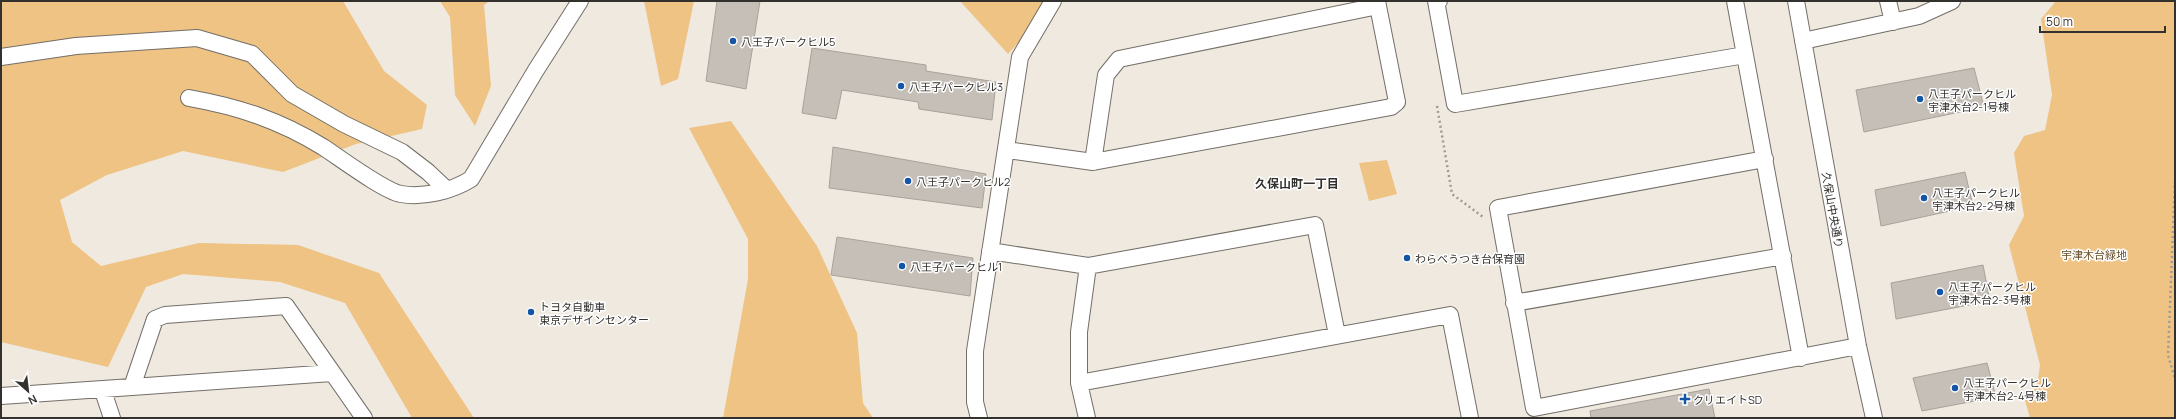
<svg xmlns="http://www.w3.org/2000/svg" width="2176" height="419" font-family="Manrope,'Noto Sans JP',sans-serif">
<style>
.green{fill:#eec384}
.building{fill:#c5bfb7;stroke:#a8a29b}
.lines{fill:none;stroke-linecap:round;stroke-linejoin:round}
.minor-casing{stroke:#736e67;stroke-width:18}
.path{stroke:#9f9a94;stroke-width:2.5;stroke-dasharray:2 3;stroke-linecap:butt}
.minor{stroke:#fff;stroke-width:16}
.poi-dot{fill:#1555a5;stroke:#fff;stroke-width:1.5}
.labels{text-anchor:middle;dominant-baseline:central;stroke-width:3;stroke-linejoin:round;paint-order:stroke}
.poi-label{font-size:11px;fill:#33312e;stroke:#fff;text-anchor:start}
.street-label{font-size:11px;fill:#33312e;stroke:#fff}
.park-label{font-size:11px;fill:#674e28;stroke:#fff}
.neighbourhood-label{font-size:12px;font-weight:bold;fill:#33312e;stroke:#fff}
</style>
<rect width="100%" height="100%" fill="#efe9e0"/>
<path class="green" d="M1,1H343L384,71L427,105L422,129L356,144L283,172L183,151L107,175L60,200L72,242L101,266L199,243L298,245L379,273L474,418H412L345,303L280,282L183,274L146,287L108,367L1,342Z
M440,1H490L484,5L491,86L475,126L455,95L450,17Z
M644,1H694L678,79L661,86Z
M960,1H1056L1008,54Z
M2056,1H2175V418H2030L2025,400L2037,386L2040,365L2009,245L2024,216L2014,153L2024,136L2045,130L2052,95L2041,19Z
M731,121L817,246L857,333L863,403L873,418H723L748,279V239L689,128Z
M1387,160L1397,194L1369,201L1359,163Z"/>
<path class="building" d="M717,1H760L746,89L706,81Z
M812,48L926,65V71L996,82L992,120L919,109L918,102L842,90L836,119L802,113Z
M1974,68L1984,107L1864,132L1856,90Z
M833,147L986,174L982,208L829,188Z
M1965,172L1973,206L1881,226L1875,190Z
M837,237L973,258L970,296L831,275Z
M1983,265L1990,301L1896,319L1891,283Z
M1987,363L1996,397L1922,411L1913,378Z
M1709,389L1715,418H1591L1590,411Z"/>
<g class="lines">
<defs>
<path id="minor" d="M1439,1H1436L1455,104L1745,55
M1735,1L1801,358
M1796,1L1858,346L1874,418
M1888,1L1893,22
M1803,41L1919,16L1952,1
M1,57L76,46L197,38L252,54L292,94L344,124L402,152L428,172L446,189
M189,98C239,107 279,120 323,147C340,158 384,191 401,194C423,198 452,191 471,179L536,70L580,1
M1007,150L1093,162L1391,107L1397,102L1377,1
M1765,159L1498,208L1534,408L1858,346
M1093,162L1106,75L1119,59L1378,6
M990,251L1088,266L1315,225L1337,335
M1514,303L1783,256
M1079,383L1450,315L1470,418
M132,387L332,373
M103,391L112,418
M1,396L132,387L155,319L165,315L286,306L364,418
M979,418L975,402V351L1020,57L1053,1
M1087,418L1079,383V332L1088,266"/>
</defs>
<use href="#minor" class="minor-casing"/>
<path class="path" d="M1437,106L1452,194L1483,217
M2175,181L2168,355L2175,379"/>
<use href="#minor" class="minor"/>
</g>
<g class="poi-dot">
<circle cx="733" cy="41" r="4"/>
<circle cx="901" cy="86" r="4"/>
<circle cx="1920" cy="99" r="4"/>
<circle cx="908" cy="181" r="4"/>
<circle cx="1924" cy="198" r="4"/>
<circle cx="1407" cy="258" r="4"/>
<circle cx="902" cy="266" r="4"/>
<circle cx="1940" cy="292" r="4"/>
<circle cx="531" cy="312" r="4"/>
<circle cx="1955" cy="388" r="4"/>
<path d="M1683 393h4v4h4v4h-4v4h-4v-4h-4v-4h4z"/>
</g>
<g class="labels">
<g class="poi-label">
<text x="741" y="41">八王子パークヒル5</text>
<text x="909" y="86">八王子パークヒル3</text>
<text x="1928" y="93">八王子パークヒル<tspan x="1928" dy="13">宇津木台2-1号棟</tspan></text>
<text x="916" y="181">八王子パークヒル2</text>
<text x="1932" y="192">八王子パークヒル<tspan x="1932" dy="13">宇津木台2-2号棟</tspan></text>
<text x="1415" y="258">わらべうつき台保育園</text>
<text x="910" y="266">八王子パークヒル1</text>
<text x="1948" y="286">八王子パークヒル<tspan x="1948" dy="13">宇津木台2-3号棟</tspan></text>
<text x="539" y="306">トヨタ自動車<tspan x="539" dy="13">東京デザインセンター</tspan></text>
<text x="1963" y="382">八王子パークヒル<tspan x="1963" dy="13">宇津木台2-4号棟</tspan></text>
<text x="1693" y="399">クリエイトSD</text>
</g>
<g class="street-label">
<text transform="translate(1833 210) rotate(80)">久保山中央通り</text>
</g>
<g class="park-label">
<text x="2094" y="254">宇津木台緑地</text>
</g>
<g class="neighbourhood-label">
<text x="1297" y="183">久保山町一丁目</text>
</g>
</g>
<rect width="2176" height="419" fill="none" stroke="#33312e" stroke-width="4"/>
<g transform="translate(28 391) rotate(152)" stroke="#ffffff" stroke-width="3" paint-order="stroke">
<path d="M0-3L7 15L0 10L-7 15Z" fill="#33312e"/>
<text y="-6" font-size="11" font-weight="bold" text-anchor="middle" fill="#33312e">N</text>
</g>
<path d="M2040 26v6h125v-6" fill="none" stroke="#33312e" stroke-width="2"/>
<text x="2046" y="26" font-size="12" fill="#33312e" stroke="#ffffff" stroke-width="3" paint-order="stroke">50 m</text>
</svg>
